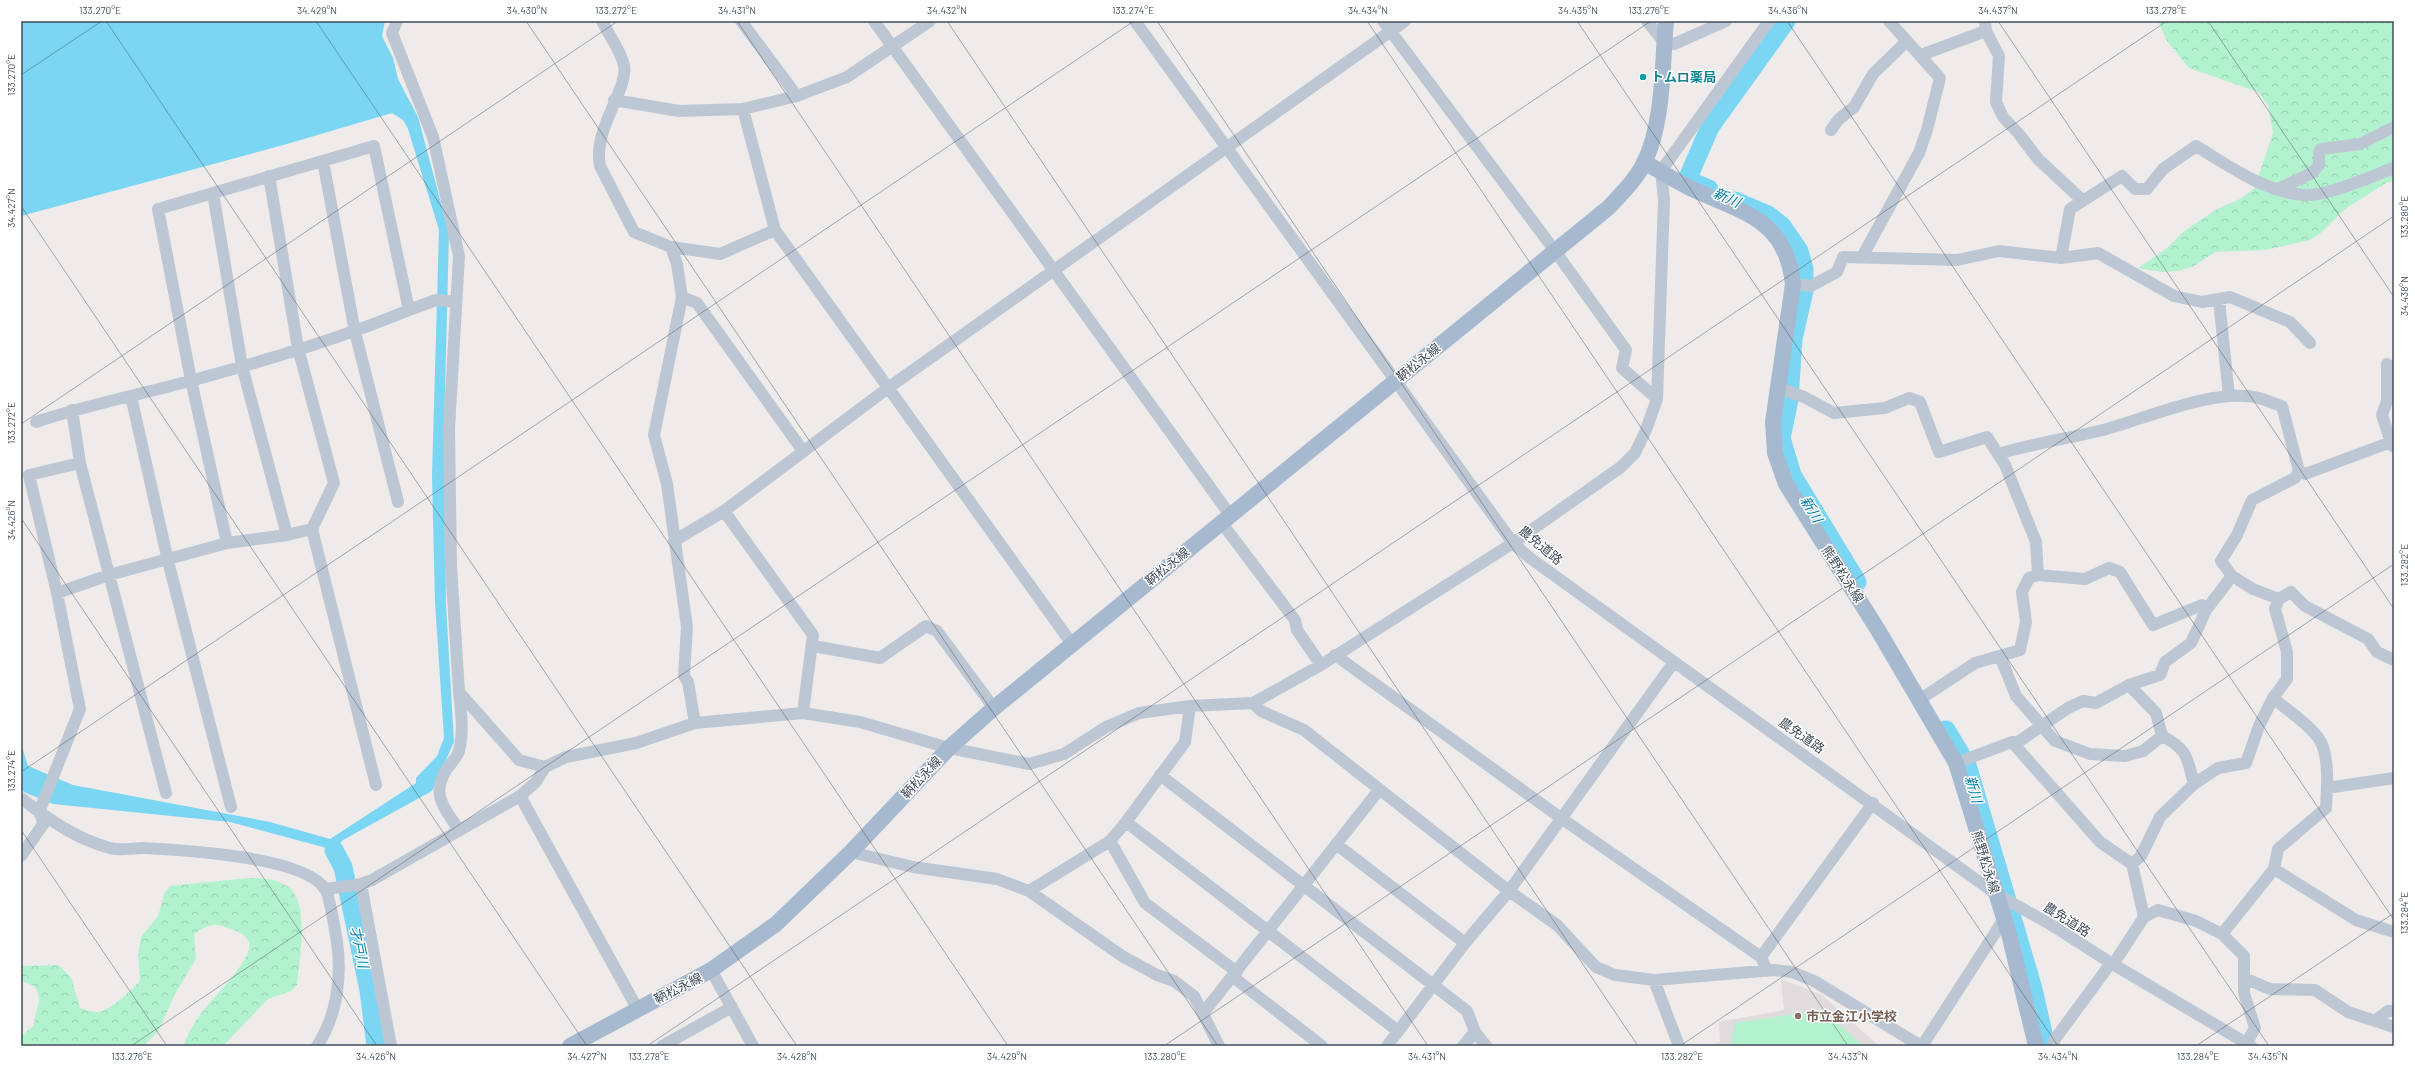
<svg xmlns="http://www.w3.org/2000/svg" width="2415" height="1067" font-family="Barlow,'Noto Sans JP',sans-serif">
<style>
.education{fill:#e0dcdd}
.forest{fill:url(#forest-crowns)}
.pitch{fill:#b3f2ce}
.water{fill:#7bd6f4}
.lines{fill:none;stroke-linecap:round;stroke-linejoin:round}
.river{stroke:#7bd6f4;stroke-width:19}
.minor{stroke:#bdc7d3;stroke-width:12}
.major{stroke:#a7b9ce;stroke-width:16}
.ticks{fill:none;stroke:#424e5a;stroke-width:1;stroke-opacity:0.45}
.culture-dot{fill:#0f9aa8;stroke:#fff;stroke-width:1.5}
.education-dot{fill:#8d6e63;stroke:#fff;stroke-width:1.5}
.labels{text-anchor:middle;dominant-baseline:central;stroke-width:3;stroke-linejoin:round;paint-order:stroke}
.culture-label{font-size:13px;font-weight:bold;fill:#0d838f;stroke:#fff;text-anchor:start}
.street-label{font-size:13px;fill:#424e5a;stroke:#fff}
.education-label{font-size:13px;font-weight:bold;fill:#785e54;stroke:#fff;text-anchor:start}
.water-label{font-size:14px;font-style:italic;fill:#017da7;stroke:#fff}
.neatline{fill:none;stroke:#424e5a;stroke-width:1.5}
.ticks-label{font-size:10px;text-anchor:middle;fill:#424e5a}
</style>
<defs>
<pattern id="forest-crowns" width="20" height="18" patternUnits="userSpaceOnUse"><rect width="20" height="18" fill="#b3f2ce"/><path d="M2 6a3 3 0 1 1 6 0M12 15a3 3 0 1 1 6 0" fill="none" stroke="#9bd1b3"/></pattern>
</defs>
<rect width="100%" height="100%" fill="#efebeb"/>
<path class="education" d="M1781,979L1822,995L1879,1046H1704L1720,1042L1719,1022L1784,1010Z"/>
<path class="forest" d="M2158,21H2394V181L2386,183L2345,209L2322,232L2310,240L2265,250L2215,252L2194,266L2179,271L2162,272L2138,268L2166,249L2183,232L2217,209L2240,199L2254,189L2273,133L2268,105L2258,92L2189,68L2167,41Z
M248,878C261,878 277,879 287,886C311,902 299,960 297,985L291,991L268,999L223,1046H183C188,1034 194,1022 202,1012C212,999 254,958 249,943C247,934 233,929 225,927C213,922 204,927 194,934L196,959L175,994L159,1030L144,1046H21V1036L33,1026L39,1001L38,993L34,986L21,981V966L58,965L71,977L80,1008C84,1009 90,1012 95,1012C109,1013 131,990 140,981L138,955L141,937L158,916L165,892L170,886Z"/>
<path class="pitch" d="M1822,1010L1863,1046H1729L1731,1045L1735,1023Z"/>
<path class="water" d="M21,21H385L382,36L393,58L398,79L418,117L449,233L444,430L446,605L454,742L432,791L343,840L334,850L230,822L53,804L24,792L21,788V744L28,766L73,785L270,822L330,839L416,783V778L437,756L444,738L435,602L432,476L439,230L408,129L403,120L392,113L287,144L21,216Z"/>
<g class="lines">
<path class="river" d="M1709,189L1687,180L1710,127L1786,21
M1735,201L1768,215L1782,226L1799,251L1804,269V291L1793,339L1789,400L1781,438L1792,475L1857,582
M1946,730L1967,765L2033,989L2046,1046
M334,850L343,867L369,990L376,1046"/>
<path class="minor" d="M397,21L392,33L433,137L459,256L449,429L451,566L459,692L519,760L545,767
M602,21C609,35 620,50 624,65C629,89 592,130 600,166L634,232L671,247L720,254L775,230
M741,21L797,96
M874,21L1230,515
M1135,21L1513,543L1530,558L1996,894L2050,924L2111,963L2251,1046
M1383,21L1555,251L1626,350L1622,368L1657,399
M1647,21L1664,42L1674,44L1726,21
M1985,21L1986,31L1999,56L1996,102L2003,117L2019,134L2038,159L2083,201
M1921,55L1986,31
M614,100L679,111L743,109L797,96L847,77L930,21
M743,109L775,230L1072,644
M1831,130L1838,120L1854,107L1873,74L1907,41
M323,161L355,332L398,502
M269,176L298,348L334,483L312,529L376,785
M2278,189L2312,173L2319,165V152L2321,149L2360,144L2394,127
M213,193L242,366L287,535
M671,247L677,264L682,297L654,435L667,484L687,627L684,676L688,682L695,723
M1862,257L1919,153L1927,130L1940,78L1889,21
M2061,258L2070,209L2122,176L2135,189H2147L2163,169L2196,146C2229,166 2263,191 2303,195C2326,197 2372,176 2394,168
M1793,284L1811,286L1837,272L1843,257L1957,260L1999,251L2061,258L2098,253L2174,296L2202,302L2230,297L2290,322L2310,343
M682,297L697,303L803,451
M2219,300L2229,396
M2387,364V401L2382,415L2391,442
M1779,388L1804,397L1834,413L1885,408L1909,398L1920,402L1939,452L1987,437L2005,465L2036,542L2038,575L2085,579L2109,568L2120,572L2153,625L2202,605L2206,610
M131,396L168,561L231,807
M72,410L80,463L166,793
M36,422C84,406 133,396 182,383C258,363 337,340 409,310
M1998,454C2031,444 2065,439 2099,431C2143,420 2214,387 2259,398C2267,400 2274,404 2282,406L2299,471L2305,474L2391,442L2394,447
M724,511L813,635L803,713
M1221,522L1295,620L1297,630L1321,665
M674,541L724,511L888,388L1405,21
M227,543L191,380L158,209L374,146L409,310L436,300L455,302
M2232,576L2253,589L2279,599L2291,592L2305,606L2368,639L2377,652L2394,660
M57,593L109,575L227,543L287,535L312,529
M813,646L880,658L926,626L937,631L994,708
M1335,655L1561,818L1761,957L1767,971
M2000,656L2016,696L2055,741L2090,754L2125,756L2143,751L2162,736
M2129,685L2156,713L2162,736C2188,749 2187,758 2194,784
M459,692C461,710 464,732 459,751C457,758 449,765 445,772C431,796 446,810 459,830
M1919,700L1975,663L2020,650L2026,622L2022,592L2029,578L2038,575
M1253,703L1261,711L1304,730L1509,891L1557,925L1596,967L1615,975L1654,980L1774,970L1792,972L1814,981L1921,1046
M2012,742H2018L2068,708L2083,701L2096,703L2129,685L2160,675L2165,662L2191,643L2206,610L2232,576L2221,561L2237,535L2252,500L2295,478L2299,471
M1956,763L2012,742L2100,842L2132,864L2144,917L2114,963
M1160,775L1467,1011L1475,1032L1486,1046
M2327,788L2394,778
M520,796L637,1008
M21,798C48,819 76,839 110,848C119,851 133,848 143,848C180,850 304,856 325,889C330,896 335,931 337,942C342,977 337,1016 317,1046
M1126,822L1398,1031
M1110,841L1145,903L1237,972
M1336,844L1465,943
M851,852L913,867L997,879L1029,891L1122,956L1157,975L1174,981L1194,996L1219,1046
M21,856L44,823L39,812L80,709L57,593L29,475L80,463
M2132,864L2141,856L2160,817L2194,784L2218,768L2246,763L2259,726L2273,698L2287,679V652L2275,609L2279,599
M2274,869L2356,920L2394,932
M361,884L391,1046
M326,889L361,884L372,880L520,796L536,782L545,767L566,757L636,743L695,723L803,713L860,722L949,748L1029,764L1064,754L1106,727L1139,713L1190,706L1253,703L1321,665L1513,543L1621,467L1635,453L1646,430L1657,399L1664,200L1661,171L1769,21
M1029,891L1110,841L1126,822L1185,742L1190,706
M2144,917L2158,910L2196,921L2222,934L2244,956V993L2255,1028L2245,1046
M2222,934L2274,869L2278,849L2326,808C2327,789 2329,766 2323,747C2318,730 2287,710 2273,698
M1761,957L1873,803
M711,970L753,1046
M1233,977L1322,1046
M2244,978L2270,989L2315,990L2348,1012L2394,1027
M1654,980L1679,1046
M1204,1012L1379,790
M2376,1020L2388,1011H2394
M662,1046L732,1007
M1387,1046L1465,943L1509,891L1674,662
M1463,1046L1475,1032
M1922,1046L2004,919
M2053,1046L2055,1039L2111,963"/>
<path class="major" d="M1644,162C1660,171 1674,180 1690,188C1741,212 1786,218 1793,284L1773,422L1775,453L1786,484L1878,630L1956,763L2010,938L2036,1046
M570,1046L711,970L776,924L851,852L949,748L994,708L1608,208C1621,194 1636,180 1644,163C1664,123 1662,65 1666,21"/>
</g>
<path class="ticks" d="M106,21L797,1046M316,21L1008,1046M526,21L1218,1046M737,21L1428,1046M947,21L1638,1046M1157,21L1848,1046M1367,21L2058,1046M1577,21L2269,1046M1787,21L2394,920M1998,21L2394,609M2208,21L2394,297M21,75L102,21M21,206L587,1046M21,424L618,21M21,518L377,1046M21,772L1134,21M21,830L167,1046M131,1046L1651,21M647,1046L2167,21M1164,1046L2394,216M1680,1046L2394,564M2196,1046L2394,913"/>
<circle class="culture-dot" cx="1643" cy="77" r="4"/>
<circle class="education-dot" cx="1798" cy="1016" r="4"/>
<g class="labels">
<g class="culture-label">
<text x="1651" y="77">トムロ薬局</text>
</g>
<g class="street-label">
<text transform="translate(1418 362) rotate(-39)">鞆松永線</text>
<text transform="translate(1541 545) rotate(40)">農免道路</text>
<text transform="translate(1167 566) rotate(-39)">鞆松永線</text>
<text transform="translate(1843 574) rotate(57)">熊野松永線</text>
<text transform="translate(1802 735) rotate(35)">農免道路</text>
<text transform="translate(921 777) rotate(-47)">鞆松永線</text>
<text transform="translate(1986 862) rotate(73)">熊野松永線</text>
<text transform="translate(2067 919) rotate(32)">農免道路</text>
<text transform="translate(678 988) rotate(-27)">鞆松永線</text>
</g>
<g class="education-label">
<text x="1806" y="1016">市立金江小学校</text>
</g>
<g class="water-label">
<text transform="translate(1727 197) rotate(24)">新川</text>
<text transform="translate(1812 509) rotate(59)">新川</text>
<text transform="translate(1974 789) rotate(73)">新川</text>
<text transform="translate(360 947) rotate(78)">才戸川</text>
</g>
</g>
<rect width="2415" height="1067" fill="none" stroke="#ffffff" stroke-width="44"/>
<rect x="22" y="22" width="2371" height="1023" class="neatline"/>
<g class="ticks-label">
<text x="100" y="14">133.270°E</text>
<text x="317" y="14">34.429°N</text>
<text x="527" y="14">34.430°N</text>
<text x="616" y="14">133.272°E</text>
<text x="737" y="14">34.431°N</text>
<text x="947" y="14">34.432°N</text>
<text x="1133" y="14">133.274°E</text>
<text x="1368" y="14">34.434°N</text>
<text x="1578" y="14">34.435°N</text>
<text x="1649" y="14">133.276°E</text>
<text x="1788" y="14">34.436°N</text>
<text x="1998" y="14">34.437°N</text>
<text x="2166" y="14">133.278°E</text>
<text transform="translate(11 75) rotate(-90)" y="4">133.270°E</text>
<text transform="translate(11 208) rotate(-90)" y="4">34.427°N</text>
<text transform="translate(2404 217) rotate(-90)" y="4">133.280°E</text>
<text transform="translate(2404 296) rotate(-90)" y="4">34.438°N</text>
<text transform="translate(11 423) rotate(-90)" y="4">133.272°E</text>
<text transform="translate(11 520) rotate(-90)" y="4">34.426°N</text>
<text transform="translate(2404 565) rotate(-90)" y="4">133.282°E</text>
<text transform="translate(11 771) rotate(-90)" y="4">133.274°E</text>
<text transform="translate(2404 913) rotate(-90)" y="4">133.284°E</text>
<text x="132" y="1060">133.276°E</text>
<text x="376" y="1060">34.426°N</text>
<text x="587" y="1060">34.427°N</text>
<text x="649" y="1060">133.278°E</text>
<text x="797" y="1060">34.428°N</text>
<text x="1007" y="1060">34.429°N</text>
<text x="1165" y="1060">133.280°E</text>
<text x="1427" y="1060">34.431°N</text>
<text x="1682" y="1060">133.282°E</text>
<text x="1848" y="1060">34.433°N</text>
<text x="2058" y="1060">34.434°N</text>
<text x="2198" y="1060">133.284°E</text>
<text x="2268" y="1060">34.435°N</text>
</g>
</svg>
